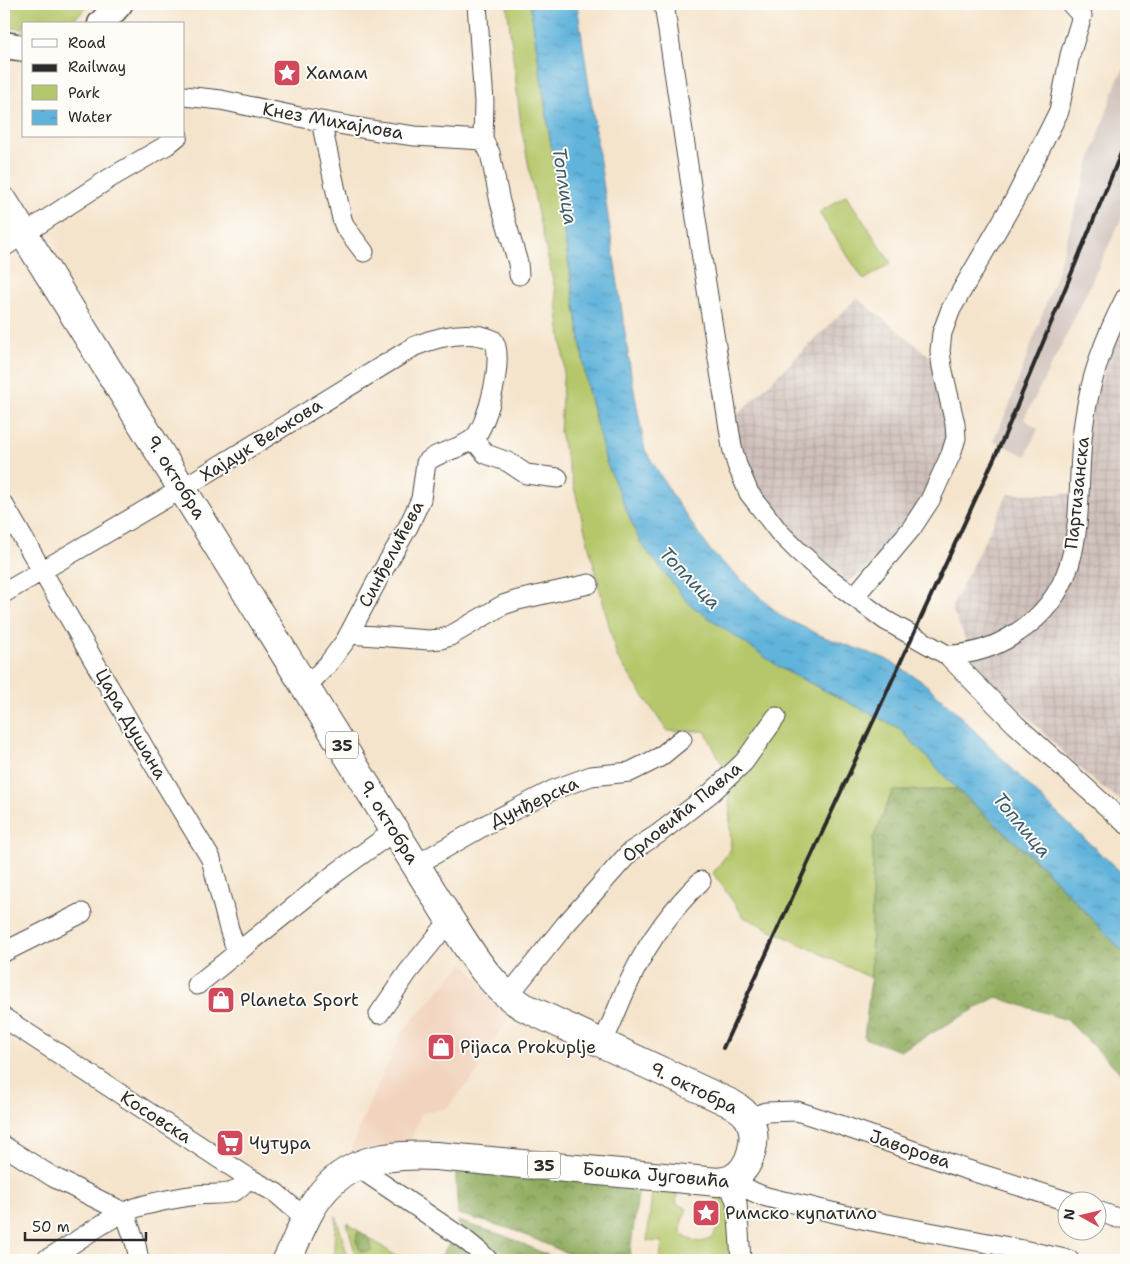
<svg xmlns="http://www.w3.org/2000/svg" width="1130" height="1264" font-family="'Shantell Sans',sans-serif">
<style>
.built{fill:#f2d4be}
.industrial{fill:url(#industrial-grid)}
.railway{fill:#cfc0ba}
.green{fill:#b5c76b;stroke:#70794b}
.forest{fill:url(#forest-crowns);stroke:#5e6c45}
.water{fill:url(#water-ripples);stroke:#466f83}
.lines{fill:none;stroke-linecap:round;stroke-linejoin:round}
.minor-casing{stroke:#494743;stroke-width:21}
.secondary-casing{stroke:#494743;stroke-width:29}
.primary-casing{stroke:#494743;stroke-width:30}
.minor{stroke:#fff;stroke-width:19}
.secondary{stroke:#fff;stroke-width:26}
.primary{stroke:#fff;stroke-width:28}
.rail{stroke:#2b2b2b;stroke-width:4}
.labels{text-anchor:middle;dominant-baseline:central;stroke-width:4;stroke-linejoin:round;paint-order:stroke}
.shield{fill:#fdfcf7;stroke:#6a6a68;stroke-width:1}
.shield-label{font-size:16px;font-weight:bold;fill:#2b2b2b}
.poi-label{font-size:18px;fill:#2b2b2b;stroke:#fdfcf7;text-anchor:start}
.street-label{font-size:18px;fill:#2b2b2b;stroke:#fdfcf7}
.water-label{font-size:19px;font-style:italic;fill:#3e5b69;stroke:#fdfcf7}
</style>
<defs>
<pattern id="industrial-grid" width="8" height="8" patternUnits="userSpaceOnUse" patternTransform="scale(1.25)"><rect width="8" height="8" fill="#cfc0ba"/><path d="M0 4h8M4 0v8" fill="none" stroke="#b2a5a0"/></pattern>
<pattern id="forest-crowns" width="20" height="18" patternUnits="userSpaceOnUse" patternTransform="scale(1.25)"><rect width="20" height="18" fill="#90ac5f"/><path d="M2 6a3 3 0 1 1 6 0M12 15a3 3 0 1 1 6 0" fill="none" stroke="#768c4f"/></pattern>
<pattern id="water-ripples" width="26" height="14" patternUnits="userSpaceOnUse" patternTransform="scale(1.25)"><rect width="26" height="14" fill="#60b3db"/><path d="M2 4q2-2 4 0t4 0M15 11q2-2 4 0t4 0" fill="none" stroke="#4f92b2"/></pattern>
</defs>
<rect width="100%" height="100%" fill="#fdfcf7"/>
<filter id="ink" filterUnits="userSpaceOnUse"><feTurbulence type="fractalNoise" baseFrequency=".02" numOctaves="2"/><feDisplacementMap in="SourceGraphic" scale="10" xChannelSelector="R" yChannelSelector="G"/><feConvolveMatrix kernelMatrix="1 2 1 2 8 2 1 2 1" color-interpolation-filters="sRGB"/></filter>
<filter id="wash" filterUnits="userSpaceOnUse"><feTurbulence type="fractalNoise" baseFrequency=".0096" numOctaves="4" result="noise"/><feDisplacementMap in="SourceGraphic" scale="20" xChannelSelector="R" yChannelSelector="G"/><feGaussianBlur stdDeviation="1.12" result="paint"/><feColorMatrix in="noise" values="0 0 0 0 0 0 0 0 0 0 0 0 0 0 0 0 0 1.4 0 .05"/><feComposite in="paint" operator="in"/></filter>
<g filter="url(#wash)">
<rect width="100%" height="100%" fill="#f5e4cc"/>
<path class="built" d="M464,963L511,1018L474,1061L480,1069L447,1108L421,1114L411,1139L378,1148L350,1152L367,1109L402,1032Z"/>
<path class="industrial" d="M857,298L937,362L950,423L945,451L928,488L900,534L865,571L848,582L779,521L743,468L733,419Z
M1126,305V805L1088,776L981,672L951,608L1008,494H1084L1085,431Z"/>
<path class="railway" d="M1126,64V209L1068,332L1024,419L1038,429L1026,456L993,441L1008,409L1056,276L1088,167L1117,81Z"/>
<path class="green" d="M4,4H91C66,29 57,24 24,24V29L4,27Z
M507,4H530L587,386L606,462L782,669L899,728L957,789L892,792L873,839L871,978L744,917L713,873L731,849L728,776L705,731H667L617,657L560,432L564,362L556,294L537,209L521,126Z
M846,195L891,263L864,280L819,213Z
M653,1182L678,1185L676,1203L687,1209L681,1224V1233C688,1241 704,1246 713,1236C717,1231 719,1223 721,1217L713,1213L717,1190L728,1191L732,1250L731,1260H665L660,1259L662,1242L647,1241Z
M336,1216L349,1260H333Z
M347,1223L402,1260H357Z"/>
<path class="forest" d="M957,789L1043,867L1126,955V1078L1067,1020L996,997L900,1051L864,1038L871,978L873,839L893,791Z
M455,1165L640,1180L629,1260H583L511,1229L458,1214Z
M458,1221L505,1236L559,1260H497L486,1247L459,1227Z
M360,1232L370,1239L372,1250L368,1252L360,1251L356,1241L357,1233Z
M453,1237L483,1260H438Z"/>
<path class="water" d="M530,4H577L631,374L645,450L678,504L712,553L782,617L824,637L886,659L923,682L957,713L1049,806L1126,877V955L1043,867L957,789L899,728L782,669L689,604L640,542L606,462L587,386Z"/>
</g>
<g filter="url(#ink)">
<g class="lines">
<defs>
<path id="minor" d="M477,4L484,102L483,140L490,153L500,202L518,263L519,275
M664,4L701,252L732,447L737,465L749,493L779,532L798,551L825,575L885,620L947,655L1016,725L1126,824
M184,96L221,100L304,118L378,131L415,136L483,140
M321,121L342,219L345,227L364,252
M4,247L110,178L167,145L178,136
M473,439L486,454L508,462L526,474L558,478
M4,505L153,763L211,859L229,929L237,952
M4,593L183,488L415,346C438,337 469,329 493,340C505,355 488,425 474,438C461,450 437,451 426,463L421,499L408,527L378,579L346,640L328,664L306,687
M854,597L911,529L930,500L951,454L956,438L955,424L942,367L940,351L942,333L951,309L1015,199L1059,111L1070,55L1082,16L1071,4
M349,634L429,640L441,639L450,636L503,605L518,600L589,584
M947,655C974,655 996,647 1018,632C1094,583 1073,499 1084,422C1090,379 1106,335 1126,297
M416,865L489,823L553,790L591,776L630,772L660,757L682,739
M4,952L82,913
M197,985L336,873L394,831
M508,996L565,925L630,852L658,834L711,793L744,762L776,717
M379,1014L408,972L450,920
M4,1018L249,1178L276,1193L306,1219
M602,1044C613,1021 622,996 633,974C650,939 673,908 701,881
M749,1118L766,1112L797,1111L840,1125L965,1169L1070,1202
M4,1146L53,1177L125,1213L136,1245L139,1260
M356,1166L464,1239L480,1252L488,1260
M734,1178C752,1198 782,1200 807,1206C893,1229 982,1239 1069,1260
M727,1181L737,1203L741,1260
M1098,1211L1117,1218
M45,1260C78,1243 109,1214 145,1205C162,1201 180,1197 197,1195C209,1193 224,1196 235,1191C240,1188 245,1182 249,1178"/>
<path id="secondary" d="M101,24L119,4
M4,45L24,48"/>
<path id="primary" d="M4,202L450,920C470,951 491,988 524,1007L732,1104C739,1108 745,1112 749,1119C759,1137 751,1168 733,1178C728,1181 723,1181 718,1182L436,1156C383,1153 338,1160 310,1211C301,1227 295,1244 287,1260"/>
</defs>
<use href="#minor" class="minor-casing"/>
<use href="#secondary" class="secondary-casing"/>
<use href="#primary" class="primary-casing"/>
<use href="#minor" class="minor"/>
<use href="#secondary" class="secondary"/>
<use href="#primary" class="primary"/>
<path class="rail" d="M723,1048L1004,437L1126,141"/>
</g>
</g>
<defs>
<symbol id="sight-square" viewBox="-11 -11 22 22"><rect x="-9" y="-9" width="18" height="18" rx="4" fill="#d1495b" stroke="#fdfcf7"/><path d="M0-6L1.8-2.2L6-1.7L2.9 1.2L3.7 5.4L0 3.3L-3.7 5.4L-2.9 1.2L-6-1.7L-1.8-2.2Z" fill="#fff"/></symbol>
<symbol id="shop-square" viewBox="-11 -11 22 22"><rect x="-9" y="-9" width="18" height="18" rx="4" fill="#d1495b" stroke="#fdfcf7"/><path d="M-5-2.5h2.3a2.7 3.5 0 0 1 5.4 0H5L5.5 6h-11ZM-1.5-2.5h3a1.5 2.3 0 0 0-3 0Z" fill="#fff"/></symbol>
<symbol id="supermarket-square" viewBox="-11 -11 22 22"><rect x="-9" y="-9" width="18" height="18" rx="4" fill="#d1495b" stroke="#fdfcf7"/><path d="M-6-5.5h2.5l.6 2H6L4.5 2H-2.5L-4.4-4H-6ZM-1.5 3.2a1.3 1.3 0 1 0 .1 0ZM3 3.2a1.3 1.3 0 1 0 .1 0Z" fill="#fff"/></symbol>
</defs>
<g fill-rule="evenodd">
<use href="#sight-square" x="271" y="57" width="32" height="32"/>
<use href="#shop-square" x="205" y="984" width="32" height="32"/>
<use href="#shop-square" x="425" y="1031" width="32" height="32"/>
<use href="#supermarket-square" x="214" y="1127" width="32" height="32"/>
<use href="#sight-square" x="690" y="1197" width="32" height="32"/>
</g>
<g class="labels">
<g class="shield">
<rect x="326" y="731.5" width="32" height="27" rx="4"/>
<rect x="528" y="1151.5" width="32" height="27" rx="4"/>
</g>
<g class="shield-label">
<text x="342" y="745">35</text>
<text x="544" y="1165">35</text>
</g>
<g class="poi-label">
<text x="306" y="73">Хамам</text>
<text x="240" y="1000">Planeta Sport</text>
<text x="460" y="1047">Pijaca Prokuplje</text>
<text x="249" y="1143">Чутура</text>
<text x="725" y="1213">Римско купатило</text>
</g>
<g class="street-label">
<text transform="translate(333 121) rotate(10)">Кнез Михајлова</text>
<text transform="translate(261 440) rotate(-32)">Хајдук Вељкова</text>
<text transform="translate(176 477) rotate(58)">9. октобра</text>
<text transform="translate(1077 493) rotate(-84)">Партизанска</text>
<text transform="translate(391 554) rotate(-62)">Синђелићева</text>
<text transform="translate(131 724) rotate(60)">Цара Душана</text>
<text transform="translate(534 802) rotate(-25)">Дунђерска</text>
<text transform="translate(682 812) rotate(-39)">Орловића Павла</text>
<text transform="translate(389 822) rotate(58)">9. октобра</text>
<text transform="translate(694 1088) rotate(26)">9. октобра</text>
<text transform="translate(156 1117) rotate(33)">Косовска</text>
<text transform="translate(910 1149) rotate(19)">Јаворова</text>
<text transform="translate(656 1175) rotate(5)">Бошка Југовића</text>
</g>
<g class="water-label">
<text transform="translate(565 186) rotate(81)">Топлица</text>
<text transform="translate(690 578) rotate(46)">Топлица</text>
<text transform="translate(1022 825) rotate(50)">Топлица</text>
</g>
</g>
<rect width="1130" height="1264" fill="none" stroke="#fdfcf7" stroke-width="20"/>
<rect x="22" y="22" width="162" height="115" fill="#fdfcf7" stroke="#a9a8a5"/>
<rect x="32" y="39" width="25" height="8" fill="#ffffff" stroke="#a9a8a5"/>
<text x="68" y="48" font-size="15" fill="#2b2b2b">Road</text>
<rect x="32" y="64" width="25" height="8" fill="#2b2b2b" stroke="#a9a8a5"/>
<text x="68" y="72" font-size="15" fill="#2b2b2b">Railway</text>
<rect x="32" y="85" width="25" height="15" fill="#b5c76b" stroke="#a9a8a5"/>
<text x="68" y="98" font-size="15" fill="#2b2b2b">Park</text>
<rect x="32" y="110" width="25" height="15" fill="url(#water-ripples)" stroke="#a9a8a5"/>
<text x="68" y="122" font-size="15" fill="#2b2b2b">Water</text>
<g transform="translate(1082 1216) rotate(278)"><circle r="24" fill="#fdfcf7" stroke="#a9a8a5"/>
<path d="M0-4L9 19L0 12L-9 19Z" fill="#d1495b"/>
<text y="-8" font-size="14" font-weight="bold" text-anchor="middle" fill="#2b2b2b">N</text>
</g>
<path d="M25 1232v8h121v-8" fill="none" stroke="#2b2b2b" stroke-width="2.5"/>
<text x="32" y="1232" font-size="15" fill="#2b2b2b" stroke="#fdfcf7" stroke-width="4" paint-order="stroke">50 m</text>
</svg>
